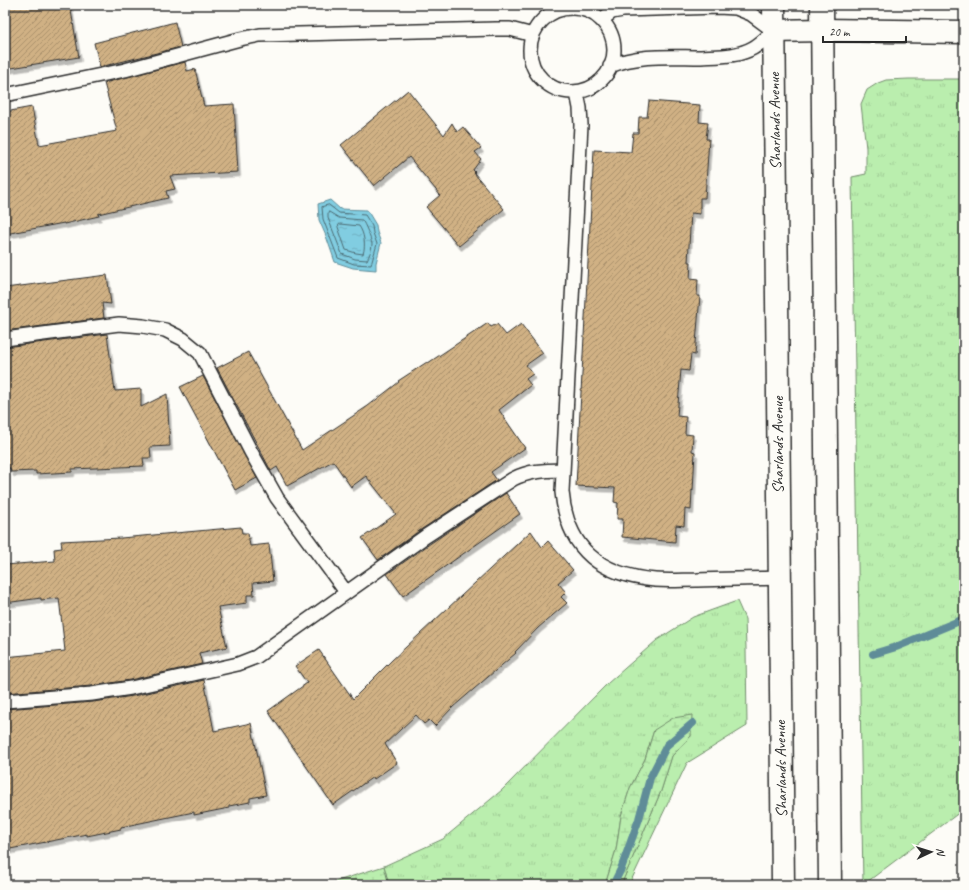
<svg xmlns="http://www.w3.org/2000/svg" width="969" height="890" font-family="Caveat,sans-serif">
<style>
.grass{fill:url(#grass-tufts);stroke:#728c6c}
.wetland{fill:url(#wetland-marsh);stroke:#728c6c}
.water{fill:url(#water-ripples);stroke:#5f8c98}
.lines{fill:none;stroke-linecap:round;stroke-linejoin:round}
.shore{stroke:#4d6c74;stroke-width:1}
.stream{stroke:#5f8c98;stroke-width:8}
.building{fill:url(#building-hatch);stroke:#2b2b2b;filter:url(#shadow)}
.service-casing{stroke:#2b2b2b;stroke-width:16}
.tertiary-casing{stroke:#2b2b2b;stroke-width:25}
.secondary-casing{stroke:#2b2b2b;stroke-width:25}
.service{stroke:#fdfcf7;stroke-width:13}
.tertiary{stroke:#fdfcf7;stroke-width:22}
.secondary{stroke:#fdfcf7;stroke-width:22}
.labels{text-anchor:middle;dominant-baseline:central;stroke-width:3.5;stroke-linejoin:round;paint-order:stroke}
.street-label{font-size:16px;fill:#2b2b2b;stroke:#fdfcf7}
</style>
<defs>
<pattern id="grass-tufts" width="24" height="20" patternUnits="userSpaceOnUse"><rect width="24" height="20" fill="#baeeae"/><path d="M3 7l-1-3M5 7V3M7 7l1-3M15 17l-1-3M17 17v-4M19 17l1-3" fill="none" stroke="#a0cc96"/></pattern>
<pattern id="wetland-marsh" width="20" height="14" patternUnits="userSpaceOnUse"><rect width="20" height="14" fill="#baeeae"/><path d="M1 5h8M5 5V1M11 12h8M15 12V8" fill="none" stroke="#a0cc96"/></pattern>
<pattern id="water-ripples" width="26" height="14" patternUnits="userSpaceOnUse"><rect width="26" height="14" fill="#81cde1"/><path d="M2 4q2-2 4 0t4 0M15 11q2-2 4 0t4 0" fill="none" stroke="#70b0c1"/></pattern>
<pattern id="building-hatch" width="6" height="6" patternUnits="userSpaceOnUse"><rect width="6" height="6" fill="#d0b184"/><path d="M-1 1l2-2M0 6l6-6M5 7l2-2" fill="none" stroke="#a9906c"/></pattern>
<filter id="shadow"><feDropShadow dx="2.5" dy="4.5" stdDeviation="0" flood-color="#0004"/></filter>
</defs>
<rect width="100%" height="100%" fill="#fdfcf7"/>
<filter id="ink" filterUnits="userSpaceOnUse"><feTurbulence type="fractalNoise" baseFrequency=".025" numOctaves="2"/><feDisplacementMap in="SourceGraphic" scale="8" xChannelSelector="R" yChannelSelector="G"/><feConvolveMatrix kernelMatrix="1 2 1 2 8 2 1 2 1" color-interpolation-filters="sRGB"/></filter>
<g filter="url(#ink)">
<path class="grass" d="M909,79H964V809L863,885L852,177L866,174V148L861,104L867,90L878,83L886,80Z
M737,601L745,619L746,648L747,726L687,763L629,885H621L661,791L672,756L691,736L654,730L645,759L630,788L621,816L616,850L605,885H389L384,866L443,839L502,790L608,683L657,640L693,617Z"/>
<path class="wetland" d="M692,715L691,736L672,756L661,791L621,885H605L616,850L621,816L630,788L645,759L654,730L673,718Z
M384,866L389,885H325Z"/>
<path class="water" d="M330,200L340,209L367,210L376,225L377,232L381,243L376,263V270L353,268L335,262L326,236L319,220L318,204Z"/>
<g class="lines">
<path class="shore" d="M329,205L339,213L365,215L372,226L373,233L377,244L371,265L354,264L338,258L323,219L322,207Z
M329,212L339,218L362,220C365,224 371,239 372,244C372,249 369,256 367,260L355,259L342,254L328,218V214Z
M340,224L359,226C364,233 366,245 363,254L356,253L346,250L338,227Z"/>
<path class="stream" d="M873,654L896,647L964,619
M613,885L621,869L639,819L650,778L667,745L693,723"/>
</g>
<path class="building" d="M5,5H70L79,57L5,69Z
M175,22L181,47L100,67L94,43Z
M185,62L187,71L195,69L204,106L234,104L238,172L170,176L175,189L166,191L168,198L98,214L99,216L64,224V223L5,234V112L32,107L39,145L117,131L104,83Z
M408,90L444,135L452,123L457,132L463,127L481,148L475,152L481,159L473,170L475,172L474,173L504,209L459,246L426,207L440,195L409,157L374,186L341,145Z
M649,101L700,105L699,122L708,123L706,139H709L705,198H700V214L691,213L688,262H691L690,279L698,280L697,296H700L695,355L691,354L689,371L681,370L677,416L686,417L685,434L693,435L692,451L695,452L693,491L692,490L691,510L685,509L684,526L676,525L675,542L622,537L623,519H617L618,503L614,502L615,488L576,486L594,150L631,152L633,133H638L639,117H647Z
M107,275L111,304L102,303L104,318L5,331V288Z
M488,323L491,327L497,324L506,335L521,324L543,353L526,365L533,374L526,379L531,385L499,410L525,448L491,472L497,480L422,529L378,560L362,538L396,514L366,476L351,487L333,461L287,486L277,467L271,471L217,368L248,352L302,450L368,406L399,382L398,381L427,362L428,363Z
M107,334L115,391L141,389V407L167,394L170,446L150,447L151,458H143L144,466L72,469V472L36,474V471L11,472L10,468H5V347Z
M203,376L257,478L235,490L180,387Z
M506,493L520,514L403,596L387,574L431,543Z
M241,527L242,533H248L250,546L269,544L273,581L253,583L254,595H247V603L218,607L227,647L199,653L202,664L130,680L91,686L5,693V657L65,651L59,598L41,600V598L5,603V565L55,561L54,549L62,548L61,541L121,538Z
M531,531L542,547L548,541L573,570L558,583L566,592L561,597L567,603L538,628L515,652L516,653L453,707L435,726L429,720L424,724L416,715L385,744L397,763L374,779L373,777L333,805L268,711L307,683L295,666L319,650L353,699L392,660Z
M204,680L214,731L251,723L266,795L250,798V802L229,806V808L194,815V812L121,827V829L87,836V834L5,850V709L93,702L133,696Z"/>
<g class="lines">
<defs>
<path id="service" d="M530 50a42 42 0 1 1 84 0a42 42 0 1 1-84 0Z
M601,20L612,12L623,10L718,7L736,8L751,14L774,31C767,37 760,44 753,48C737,57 718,56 701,57C670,57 639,54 610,66
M577,93L580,108L581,125L562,492C567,548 599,575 655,580C669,581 683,580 697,580C725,579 752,579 779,578
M5,95L125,70L240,39L260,35L496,29H510L533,35
M5,339L119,324L143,326L165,330L183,339L200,353L251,452L277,498L346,592
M5,701L92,694L131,688L238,664L256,657L426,536L513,479C528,471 545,470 562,470"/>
<path id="tertiary" d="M774,31L823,30L964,32"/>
<path id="secondary" d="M774,5L783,885
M822,5L830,885"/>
</defs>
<use href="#service" class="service-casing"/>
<use href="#tertiary" class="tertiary-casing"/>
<use href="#secondary" class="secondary-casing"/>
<use href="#service" class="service"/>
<use href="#tertiary" class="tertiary"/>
<use href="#secondary" class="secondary"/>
</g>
</g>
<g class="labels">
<g class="street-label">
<text transform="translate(775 121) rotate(-91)">Sharlands Avenue</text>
<text transform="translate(778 445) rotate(-90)">Sharlands Avenue</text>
<text transform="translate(781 769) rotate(-91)">Sharlands Avenue</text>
</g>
</g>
<rect width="969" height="890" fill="none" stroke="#fdfcf7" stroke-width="20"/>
<rect x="10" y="10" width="949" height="870" fill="none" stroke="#2b2b2b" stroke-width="1.5" filter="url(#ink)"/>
<g transform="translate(931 852) rotate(86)" stroke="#fdfcf7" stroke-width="3" paint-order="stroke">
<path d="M0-3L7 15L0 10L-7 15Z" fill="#2b2b2b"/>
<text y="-6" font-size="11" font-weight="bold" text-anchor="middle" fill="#2b2b2b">N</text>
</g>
<path d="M823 36v6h83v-6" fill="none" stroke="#2b2b2b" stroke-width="2"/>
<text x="829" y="36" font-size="12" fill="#2b2b2b" stroke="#fdfcf7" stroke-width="3" paint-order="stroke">20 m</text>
</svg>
